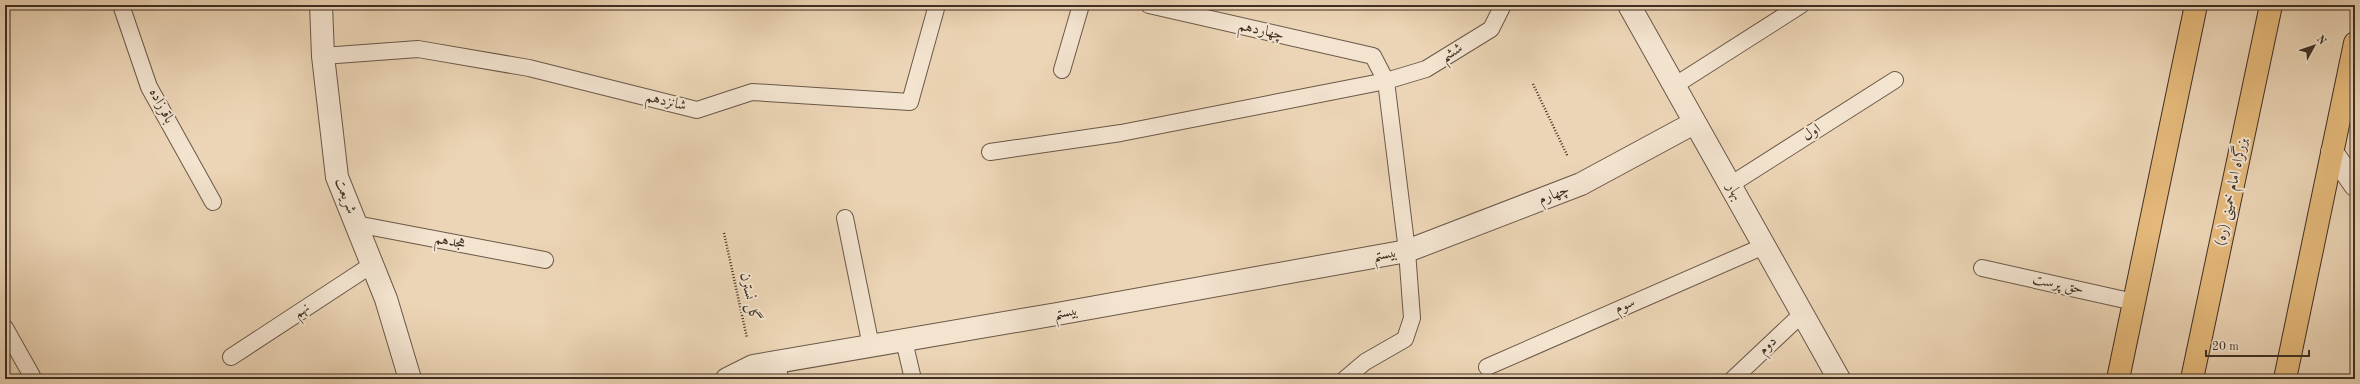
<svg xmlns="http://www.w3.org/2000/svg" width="2360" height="384" font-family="'Old Standard TT',Amiri,serif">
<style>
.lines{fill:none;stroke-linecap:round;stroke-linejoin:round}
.service-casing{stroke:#6a5848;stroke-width:18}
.minor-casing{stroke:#6a5848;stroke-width:24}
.trunk-casing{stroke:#3e2f23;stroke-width:24}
.path{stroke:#3e2f23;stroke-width:2.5;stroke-dasharray:1 2;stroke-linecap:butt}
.service{stroke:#f3e4d0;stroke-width:16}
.minor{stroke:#f3e4d0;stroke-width:22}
.trunk{stroke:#e6ba7b;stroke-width:22}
.labels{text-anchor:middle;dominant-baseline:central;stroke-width:4;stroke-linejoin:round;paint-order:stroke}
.street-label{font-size:15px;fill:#3e2f23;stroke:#f3e4d0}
</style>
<rect width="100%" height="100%" fill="#ecd5b6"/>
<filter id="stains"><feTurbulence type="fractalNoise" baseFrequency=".005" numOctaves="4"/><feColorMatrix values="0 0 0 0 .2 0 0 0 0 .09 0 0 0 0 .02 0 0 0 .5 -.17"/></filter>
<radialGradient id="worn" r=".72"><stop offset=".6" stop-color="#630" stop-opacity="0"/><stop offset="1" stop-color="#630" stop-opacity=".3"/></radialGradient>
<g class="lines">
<defs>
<path id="service" d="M121,5L149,87L213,202
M1149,5L1373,56L1386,81L1407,251L1412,318L1405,339L1365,362L1345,379
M323,56L418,49L529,68L697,110L752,92L910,102L937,5
M1062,70L1081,5
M1674,86L1801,5
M990,152L1121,133L1386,81L1426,69L1491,29L1503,5
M1730,185L1895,80
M845,218L871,346
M356,224L545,260
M1982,268L2134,302
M5,328L32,376
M904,341L913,379
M231,357L373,264
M777,362L780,379
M1487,367L1764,246
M1733,379L1802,314"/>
<path id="minor" d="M321,5L323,56L337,177L386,299L410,379
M1629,5L1839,379
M2332,152L2355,185
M727,379L753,366L1057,314L1407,251L1581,184L1694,123"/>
<path id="trunk" d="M2118,379L2196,5
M2192,379L2271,5
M2285,379L2355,43"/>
</defs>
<use href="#service" class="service-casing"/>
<use href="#minor" class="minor-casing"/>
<use href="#trunk" class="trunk-casing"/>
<path class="path" d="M1533,84L1568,157
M724,233L747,338"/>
<use href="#service" class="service"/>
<use href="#minor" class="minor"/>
<use href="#trunk" class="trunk"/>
</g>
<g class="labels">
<g class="street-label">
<text transform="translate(1261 31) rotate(13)">چهاردهم</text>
<text transform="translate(1452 53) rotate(-31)">ششم</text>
<text transform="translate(666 102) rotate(14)">شانزدهم</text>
<text transform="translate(161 106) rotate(62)">باقرزاده</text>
<text transform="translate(1812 133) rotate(-33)">اول</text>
<text transform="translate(1734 192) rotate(61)">بهار</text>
<text transform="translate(2232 192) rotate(-78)">بزرگراه امام خمینی (ره)</text>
<text transform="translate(1554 195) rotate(-21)">چهارم</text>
<text transform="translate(345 196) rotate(69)">شریعت</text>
<text transform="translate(450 242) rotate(11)">هجدهم</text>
<text transform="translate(1385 255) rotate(-10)">بیستم</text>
<text transform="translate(2058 285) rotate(12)">حق پرست</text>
<text transform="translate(749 297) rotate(78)">گل نسترن</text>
<text transform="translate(1625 306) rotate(-24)">سوم</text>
<text transform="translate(302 311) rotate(-33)">نهم</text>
<text transform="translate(1066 313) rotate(-10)">بیستم</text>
<text transform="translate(1768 346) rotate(-44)">دوم</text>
</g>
</g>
<rect width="2360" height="384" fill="none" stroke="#ecd5b6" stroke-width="20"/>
<rect x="6" y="6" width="2348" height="372" fill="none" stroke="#3e2f23" stroke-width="2"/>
<rect x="10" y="10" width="2340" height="364" fill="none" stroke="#3e2f23"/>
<g transform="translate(2314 46) rotate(50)" stroke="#f3e4d0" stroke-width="3" paint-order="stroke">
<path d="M0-3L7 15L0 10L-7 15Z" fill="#3e2f23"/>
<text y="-6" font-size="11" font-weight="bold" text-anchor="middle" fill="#3e2f23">N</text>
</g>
<path d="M2206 350v6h103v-6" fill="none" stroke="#3e2f23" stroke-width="2"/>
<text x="2212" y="350" font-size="12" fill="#3e2f23" stroke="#f3e4d0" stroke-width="3" paint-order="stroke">20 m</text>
<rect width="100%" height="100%" filter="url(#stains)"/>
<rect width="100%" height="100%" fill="url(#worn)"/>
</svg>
